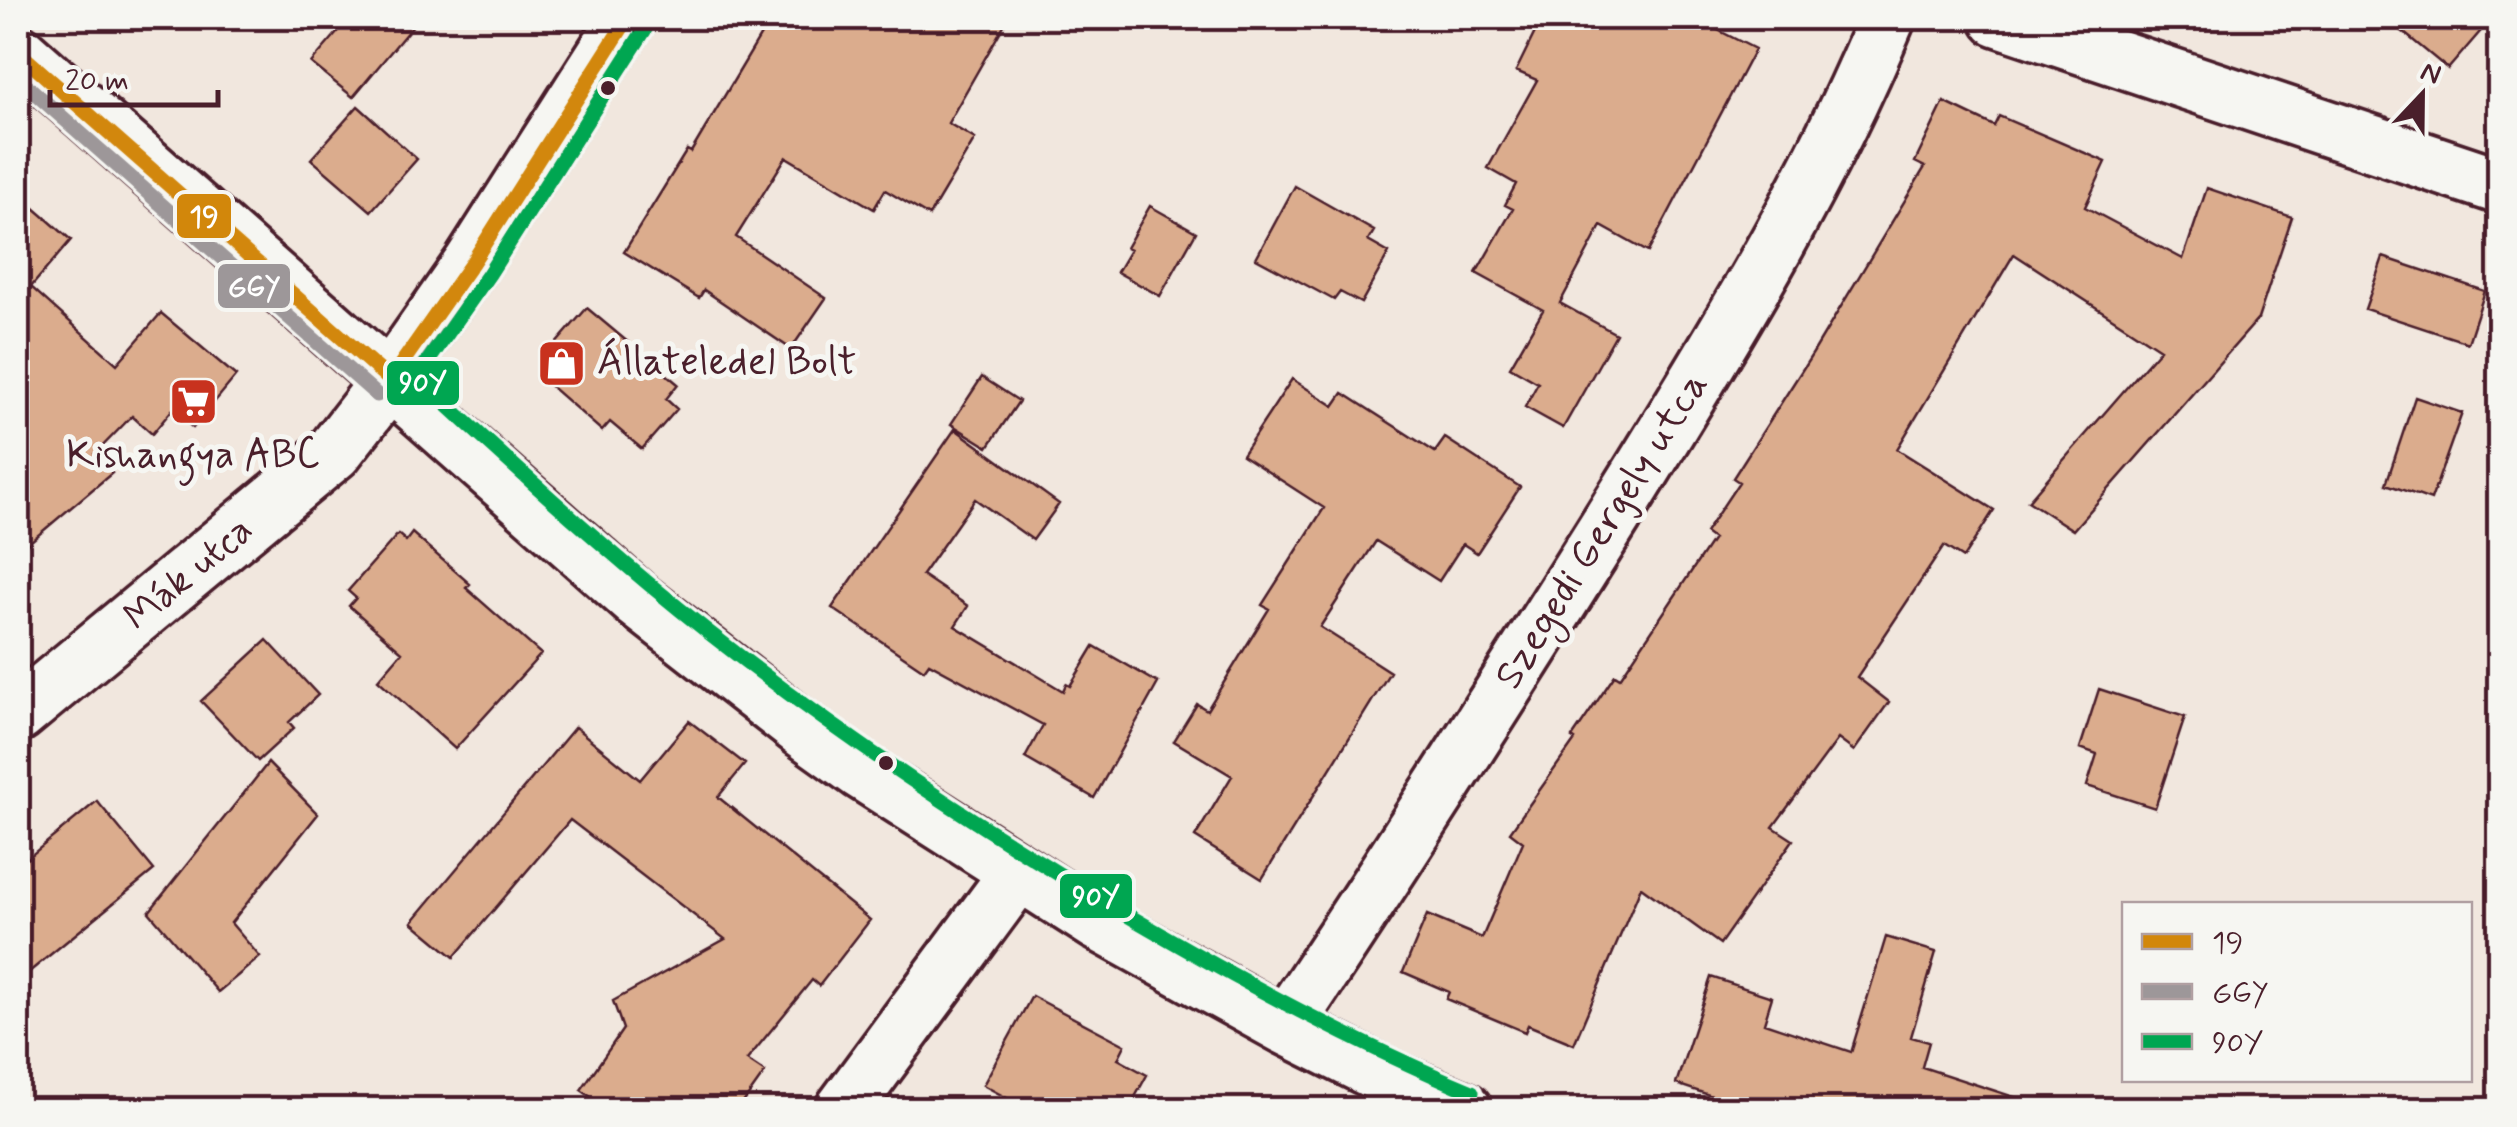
<svg xmlns="http://www.w3.org/2000/svg" width="2517" height="1127" font-family="Mynerve,sans-serif">
<style>
.building{fill:#dbac8d;stroke:#4a1f2b;stroke-width:2.5}
.lines{fill:none;stroke-linecap:round;stroke-linejoin:round}
.street-casing{stroke:#4a1f2b;stroke-width:62}
.street{stroke:#f6f6f2;stroke-width:55}
.bus-1-casing{stroke:#f6f6f2;stroke-width:22}
.bus-2-casing{stroke:#f6f6f2;stroke-width:22}
.bus-3-casing{stroke:#f6f6f2;stroke-width:22}
.bus-1{stroke:#d2870b;stroke-width:15}
.bus-2{stroke:#9d9799;stroke-width:15}
.bus-3{stroke:#00a651;stroke-width:15}
.bus-dot{fill:#4a1f2b;stroke:#f6f6f2;stroke-width:4}
.labels{text-anchor:middle;dominant-baseline:central;stroke-width:10;stroke-linejoin:round;paint-order:stroke}
.poi-label{font-size:40px;fill:#4a1f2b;stroke:#f6f6f2;text-anchor:start}
.street-label{font-size:40px;fill:#4a1f2b;stroke:#f6f6f2}
.line-badge{stroke:#f6f6f2;stroke-width:4}
.badge-label{font-size:28px;text-anchor:middle;font-weight:bold;fill:#fff}
</style>
<rect width="100%" height="100%" fill="#f1e7de"/>
<filter id="ink" filterUnits="userSpaceOnUse"><feTurbulence type="fractalNoise" baseFrequency=".01" numOctaves="2"/><feDisplacementMap in="SourceGraphic" scale="20" xChannelSelector="R" yChannelSelector="G"/><feConvolveMatrix kernelMatrix="1 2 1 2 8 2 1 2 1" color-interpolation-filters="sRGB"/></filter>
<g filter="url(#ink)">
<path class="building" d="M350,18H419L353,97L311,63Z
M771,18H1008L948,123L975,139L929,216L885,190L874,209L786,157L736,237L826,298L791,349L704,290L699,298L624,252L687,150L691,152Z
M1542,18H1694L1755,49L1648,252L1601,226L1560,303L1616,334L1563,428L1525,407L1538,383L1510,367L1543,310L1476,273L1513,209L1505,205L1516,184L1488,168L1537,80L1516,71Z
M2386,18H2492L2448,69Z
M1944,102L1994,126L1999,116L2106,162L2085,207L2183,259L2207,188L2292,217L2258,319L2073,530L2028,501L2160,349L2014,254L1897,449L1994,510L1963,558L1944,546L1857,677L1889,702L1854,751L1838,739L1773,827L1793,840L1720,944L1641,887L1574,1044L1528,1025L1525,1032L1446,999L1449,992L1403,972L1427,915L1482,938L1523,842L1510,832L1575,740L1572,738L1615,675L1620,678L1713,539L1705,533L1739,482L1733,478L1813,353L1925,167L1915,162Z
M358,106L417,159L371,211L311,159Z
M1295,186L1374,231L1368,241L1389,253L1361,303L1340,292L1334,300L1256,258Z
M18,194L71,240L31,287L117,364L161,313L236,376L193,428L172,410L152,434L132,416L95,454L112,473L18,552Z
M1150,206L1196,232L1160,296L1117,272L1130,250L1126,248Z
M2383,257L2485,291L2468,343L2365,309Z
M587,308L678,384L666,399L677,409L642,449L610,422L602,431L547,383V354Z
M982,377L1019,401L988,447L951,424Z
M1292,379L1334,406L1343,393L1435,452L1445,438L1520,487L1477,553L1463,544L1439,581L1376,541L1320,627L1390,672L1262,879L1195,837L1232,776L1174,741L1197,704L1207,710L1269,609L1262,605L1324,508L1242,455Z
M2415,397L2462,413L2431,500L2386,484Z
M955,429L1059,504L1033,540L975,499L922,575L968,606L955,626L1063,691L1066,684L1070,686L1094,646L1158,683L1094,798L1025,758L1043,725L929,663L924,670L832,608Z
M412,533L470,584L466,588L541,654L455,749L378,680L402,652L349,606L356,598L348,591L398,534L406,541Z
M267,640L318,695L289,722L294,728L258,761L201,701Z
M2099,689L2185,717L2155,808L2087,786L2097,754L2080,748Z
M689,721L745,764L718,797L870,920L819,986L812,980L747,1060L765,1072L738,1110H609L581,1090L623,1029L613,1001L725,939L570,820L454,957L412,922L575,727L640,780Z
M268,763L318,814L231,923L260,957L218,992L149,912Z
M97,801L154,870L18,981V866Z
M1886,937L1936,952L1911,1037L1929,1042L1922,1067L2023,1100L2022,1110H1754L1676,1084L1711,977L1772,997L1764,1023L1851,1052Z
M1032,996L1125,1045L1118,1059L1147,1075L1128,1110H1029L983,1085Z"/>
<g class="lines">
<defs>
<path id="street" d="M1998,18L2500,186
M18,52L636,599L805,731L861,771L1099,923L1285,1026L1387,1077L1464,1110
M18,714L334,452L390,380L472,263L628,18
M1285,1026C1399,856 1509,683 1618,509C1716,351 1816,191 1887,18
M843,1110L1018,873"/>
</defs>
<use href="#street" class="street-casing"/>
<use href="#street" class="street"/>
<defs>
<path id="bus-1" d="M18,52L390,380
M390,380L472,263L628,18"/>
<path id="bus-2" d="M18,78L377,395
M406,391L489,274L645,29"/>
<path id="bus-3" d="M645,29L489,274L417,377C493,447 569,517 649,584C800,710 965,820 1134,919C1244,983 1355,1043 1472,1092"/>
</defs>
<use href="#bus-1" class="bus-1-casing"/>
<use href="#bus-2" class="bus-2-casing"/>
<use href="#bus-3" class="bus-3-casing"/>
<use href="#bus-1" class="bus-1"/>
<use href="#bus-2" class="bus-2"/>
<use href="#bus-3" class="bus-3"/>
</g>
</g>
<defs>
<symbol id="shop-square" viewBox="-11 -11 22 22"><rect x="-9" y="-9" width="18" height="18" rx="4" fill="#c8321e" stroke="#f6f6f2"/><path d="M-5-2.5h2.3a2.7 3.5 0 0 1 5.4 0H5L5.5 6h-11ZM-1.5-2.5h3a1.5 2.3 0 0 0-3 0Z" fill="#fff"/></symbol>
<symbol id="supermarket-square" viewBox="-11 -11 22 22"><rect x="-9" y="-9" width="18" height="18" rx="4" fill="#c8321e" stroke="#f6f6f2"/><path d="M-6-5.5h2.5l.6 2H6L4.5 2H-2.5L-4.4-4H-6ZM-1.5 3.2a1.3 1.3 0 1 0 .1 0ZM3 3.2a1.3 1.3 0 1 0 .1 0Z" fill="#fff"/></symbol>
</defs>
<g fill-rule="evenodd">
<use href="#shop-square" x="534" y="336" width="55" height="55"/>
<use href="#supermarket-square" x="166" y="374" width="55" height="55"/>
</g>
<g class="bus-dot">
<circle cx="608" cy="88" r="9"/>
<circle cx="886" cy="763" r="9"/>
</g>
<g class="labels">
<g class="poi-label">
<text x="597" y="363">Állateledel Bolt</text>
<text x="193" y="456" text-anchor="middle">Kishangya ABC</text>
</g>
<g class="street-label">
<text transform="translate(1602 531) rotate(-58)">Szegedi Gergely utca</text>
<text transform="translate(189 574) rotate(-40)">Mák utca</text>
</g>
</g>
<g class="line-badge">
<rect x="175" y="192" width="58" height="48" rx="10" fill="#d2870b"/>
<rect x="216" y="262" width="76" height="48" rx="10" fill="#9d9799"/>
<rect x="385" y="359" width="76" height="48" rx="10" fill="#00a651"/>
<rect x="1058" y="872" width="76" height="48" rx="10" fill="#00a651"/>
</g>
<g class="badge-label">
<text x="204" y="226">19</text>
<text x="254" y="296">GGY</text>
<text x="423" y="392">90Y</text>
<text x="1096" y="906">90Y</text>
</g>
<rect width="2517" height="1127" fill="none" stroke="#f6f6f2" stroke-width="60"/>
<rect x="30" y="30" width="2457" height="1067" fill="none" stroke="#4a1f2b" stroke-width="4" filter="url(#ink)"/>
<rect x="2122" y="902" width="350" height="180" fill="#f6f6f2" stroke="#b1a0a2" stroke-width="2.5"/>
<rect x="2142" y="934" width="50" height="15" fill="#d2870b" stroke="#b1a0a2" stroke-width="2.5"/>
<text x="2212" y="952" font-size="30" fill="#4a1f2b">19</text>
<rect x="2142" y="984" width="50" height="15" fill="#9d9799" stroke="#b1a0a2" stroke-width="2.5"/>
<text x="2212" y="1002" font-size="30" fill="#4a1f2b">GGY</text>
<rect x="2142" y="1034" width="50" height="15" fill="#00a651" stroke="#b1a0a2" stroke-width="2.5"/>
<text x="2212" y="1052" font-size="30" fill="#4a1f2b">90Y</text>
<g transform="translate(2422 95) rotate(22)" stroke="#f6f6f2" stroke-width="8" paint-order="stroke">
<path d="M0-8L18 38L0 25L-18 38Z" fill="#4a1f2b"/>
<text y="-15" font-size="28" font-weight="bold" text-anchor="middle" fill="#4a1f2b">N</text>
</g>
<path d="M50 90v15h168v-15" fill="none" stroke="#4a1f2b" stroke-width="5"/>
<text x="65" y="90" font-size="30" fill="#4a1f2b" stroke="#f6f6f2" stroke-width="8" paint-order="stroke">20 m</text>
</svg>
